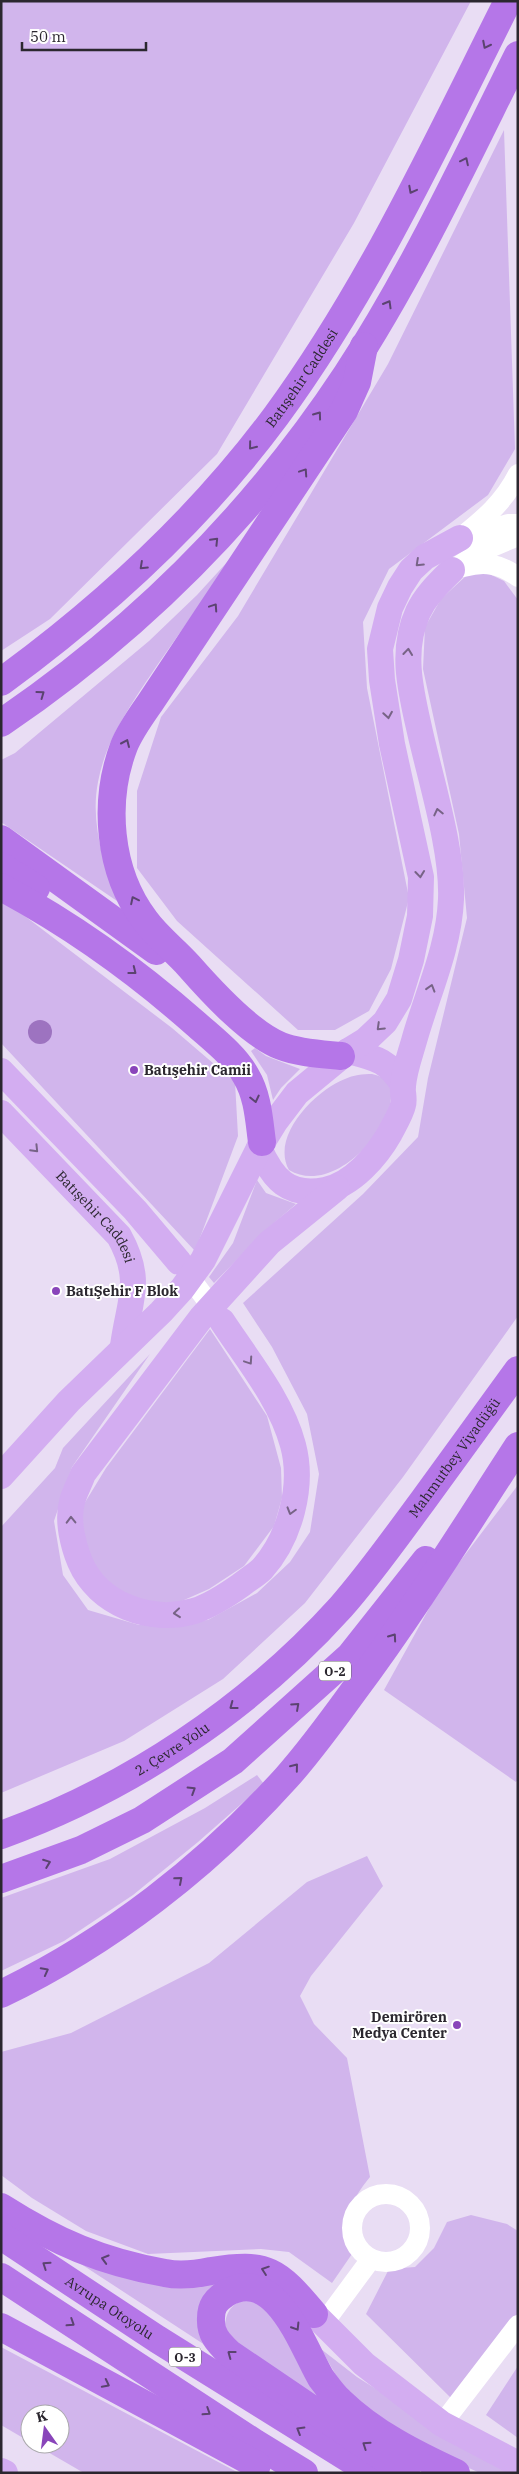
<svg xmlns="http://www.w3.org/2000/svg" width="519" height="2474" font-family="'IBM Plex Serif',serif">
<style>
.green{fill:#d1b5ec}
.water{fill:#9d73c0}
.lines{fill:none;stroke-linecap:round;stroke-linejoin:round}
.minor{stroke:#fff;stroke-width:20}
.major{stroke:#d3adf1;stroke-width:26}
.highway{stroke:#b576e8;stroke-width:28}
.oneway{stroke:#5b4370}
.oneway2{stroke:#776386}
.poi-dot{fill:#8945ba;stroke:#fff;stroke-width:2}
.labels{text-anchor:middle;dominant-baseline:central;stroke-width:4;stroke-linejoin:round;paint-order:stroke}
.shield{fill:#fff;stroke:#6b686d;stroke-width:1}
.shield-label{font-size:12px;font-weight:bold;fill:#2b272f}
.street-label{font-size:14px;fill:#2b272f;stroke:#fff}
.poi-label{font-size:14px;font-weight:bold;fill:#2b272f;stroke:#fff;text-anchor:start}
</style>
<rect width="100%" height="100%" fill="#e9ddf4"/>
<path class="green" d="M1,1H471L354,223L217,454L50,619L1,651Z
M504,130L515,449L488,495L389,569L363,622L367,688L409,898L391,969L369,1011L335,1030H298L177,921L137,868V791L161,717L238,616L388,364Z
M239,549C212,587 185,625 158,664C134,700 106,738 98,782C90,823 104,863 117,901L1,822V760L15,753L149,641L197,595Z
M483,571L504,581L518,600V1316L403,1477L305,1603L223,1679L124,1741L1,1793V1527L55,1468L63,1448L150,1354L72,1467L54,1521L63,1575L88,1610L139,1625L208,1620L257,1593L290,1562L310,1532L319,1474L307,1414L272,1347L243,1303L363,1194L418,1137L428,1078L467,918L459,834L423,669L425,627L441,599L467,575Z
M1,898L172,1028L235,1082L238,1136L195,1251L1,1043Z
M255,1048L266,1056L300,1069L281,1088L273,1100L267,1075L251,1051Z
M372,1074C429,1084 345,1204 289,1170C270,1136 316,1090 345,1079C353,1075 363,1074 372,1074Z
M257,1180L266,1193L296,1204L267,1229L214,1283L209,1277L233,1243Z
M210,1329L267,1416L281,1468L282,1498L274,1526L244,1566L209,1589L175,1604L148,1603L116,1591L95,1572L80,1541L81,1509L106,1468Z
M518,1485V1779L516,1782L384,1690L442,1585Z
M257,1775L264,1784L198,1842L133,1895L64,1941L1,1971V1898L110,1859L205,1808Z
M367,1856L383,1886L311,1976L300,1996L314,2024L347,2058L370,2177C347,2205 347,2216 354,2251L332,2283L289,2252L261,2249L148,2254L86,2231L32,2198L1,2175V2052L71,2033L209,1963L307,1882Z
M471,2215L507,2224L518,2231V2313L452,2399L366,2314L389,2269L415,2267L434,2248L447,2222Z
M83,2261L222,2277L208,2347L81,2264Z
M249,2299L266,2306L326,2403L251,2358L225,2329C225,2312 232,2302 249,2299Z
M1,2347L239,2473H84L34,2444H60V2414H30V2442L1,2425Z
M321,2349L357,2377L509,2473H480L440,2455L348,2396Z
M518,2366V2438L486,2415Z"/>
<path class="water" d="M28 1032a12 12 0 1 1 24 0a12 12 0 1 1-24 0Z"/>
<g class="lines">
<path class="minor" d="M469,536L508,524H518
M460,538C484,519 504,502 518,474
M464,567C485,561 500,564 518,577
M452,570L478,553L518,536
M183,1268L219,1317
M352 2228a34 34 0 1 1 68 0a34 34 0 1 1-68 0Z
M323,2324L371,2259
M442,2424L518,2325"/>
<g class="major">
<path d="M348,1051C375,1058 388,1060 403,1085"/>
<path d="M1,1071L135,1210L179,1262"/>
<path id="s1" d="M1,1113L119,1236C144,1281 129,1300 123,1346"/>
<path d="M259,1148C273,1179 288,1197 325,1190C352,1185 377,1156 390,1133C394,1125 401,1114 403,1105C405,1099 402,1092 403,1086C404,1071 410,1055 414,1041C427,994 449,949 451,899C453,851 431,781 420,732C411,692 400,651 418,612C426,595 439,583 452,570"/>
<path d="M222,1321C247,1359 281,1400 293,1445C304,1486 290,1538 262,1569C256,1575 247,1580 241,1585C227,1595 210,1606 194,1611C150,1624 98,1604 80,1562C73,1545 67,1521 72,1502C74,1493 80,1483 83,1474L201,1318L269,1243L337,1188"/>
<path d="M1,1476L69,1401L161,1312L182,1289L203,1260L259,1148L275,1122L297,1093L348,1051L366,1040L385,1022L399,999L411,960L420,916L421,877L392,744L382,680L380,649L390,608L400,587L411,570L425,557L460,538"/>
<path d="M314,2314L364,2364L442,2424L518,2464"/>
<path d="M1,2471L5,2473"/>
</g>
<g class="highway">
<path id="s2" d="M1,682C105,606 199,520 276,416C370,288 437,142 508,1"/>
<path d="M1,723C138,630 256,512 347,374C413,273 464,163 518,55"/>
<path d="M1,839L156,951"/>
<path d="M1,866L36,888"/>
<path d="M1,887C72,925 136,971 196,1024C214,1040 235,1056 246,1076C258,1096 259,1120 262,1142"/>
<path d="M341,1056C321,1054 299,1053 281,1046C250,1034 211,991 189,966C175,950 158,938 145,920C108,871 103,801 124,746C130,731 141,716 150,703L344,411L357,382L364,346"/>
<path id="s3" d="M1,1835C129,1789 250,1708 341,1607C370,1574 396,1537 422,1502C454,1458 486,1414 518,1370"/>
<path d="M1,1879L81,1850L142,1820L233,1761L350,1656L426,1560"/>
<path d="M1,1994C109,1942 207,1866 287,1777C311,1750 332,1721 353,1692C412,1613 464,1529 518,1446"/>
<path d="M1,2207C56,2242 102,2262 165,2273C179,2276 197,2274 211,2271C268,2262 277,2270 314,2314"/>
<path id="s4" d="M1,2236L157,2339L372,2473"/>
<path d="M1,2277L255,2443L304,2473"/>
<path d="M1,2327L257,2465"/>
<path d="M406,2473L229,2353C218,2342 210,2334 211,2318C211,2306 216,2300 225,2294C276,2263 303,2348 321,2378C327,2386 333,2395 340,2401C373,2433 415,2454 456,2473"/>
</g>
</g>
<defs><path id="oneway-chevron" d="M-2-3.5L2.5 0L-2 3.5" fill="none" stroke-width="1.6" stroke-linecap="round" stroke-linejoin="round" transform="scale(1.25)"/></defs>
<g class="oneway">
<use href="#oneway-chevron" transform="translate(486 45) rotate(117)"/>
<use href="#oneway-chevron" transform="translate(465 161) rotate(-64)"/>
<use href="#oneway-chevron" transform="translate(412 190) rotate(118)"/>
<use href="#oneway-chevron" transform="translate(388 304) rotate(-60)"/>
<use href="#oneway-chevron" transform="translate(318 415) rotate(-54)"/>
<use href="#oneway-chevron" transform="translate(252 446) rotate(129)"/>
<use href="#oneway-chevron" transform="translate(304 472) rotate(-56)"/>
<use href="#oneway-chevron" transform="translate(215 541) rotate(-46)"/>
<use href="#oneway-chevron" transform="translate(143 566) rotate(137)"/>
<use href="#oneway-chevron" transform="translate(214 607) rotate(-56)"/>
<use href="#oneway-chevron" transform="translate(41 694) rotate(-36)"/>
<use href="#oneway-chevron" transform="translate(126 743) rotate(-66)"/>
<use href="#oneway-chevron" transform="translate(134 900) rotate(-116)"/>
<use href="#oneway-chevron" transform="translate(133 971) rotate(38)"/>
<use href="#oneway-chevron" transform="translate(255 1099) rotate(77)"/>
<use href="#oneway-chevron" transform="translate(393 1637) rotate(-55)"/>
<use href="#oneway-chevron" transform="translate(233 1706) rotate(143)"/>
<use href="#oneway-chevron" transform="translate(296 1706) rotate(-42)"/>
<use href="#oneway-chevron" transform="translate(295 1767) rotate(-51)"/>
<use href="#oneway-chevron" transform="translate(192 1790) rotate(-32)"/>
<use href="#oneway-chevron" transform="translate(47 1863) rotate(-21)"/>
<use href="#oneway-chevron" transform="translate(179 1880) rotate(-41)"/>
<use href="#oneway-chevron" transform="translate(45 1971) rotate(-28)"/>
<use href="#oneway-chevron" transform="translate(105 2259) rotate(-164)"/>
<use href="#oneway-chevron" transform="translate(46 2265) rotate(-146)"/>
<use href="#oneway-chevron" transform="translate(265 2270) rotate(-161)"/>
<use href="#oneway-chevron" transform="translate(71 2323) rotate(33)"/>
<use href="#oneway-chevron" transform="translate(296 2327) rotate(58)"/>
<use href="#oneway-chevron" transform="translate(231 2354) rotate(-143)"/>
<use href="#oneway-chevron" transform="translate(106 2384) rotate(27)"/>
<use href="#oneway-chevron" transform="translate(207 2412) rotate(33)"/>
<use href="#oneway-chevron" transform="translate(300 2430) rotate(-149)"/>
<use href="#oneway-chevron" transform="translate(366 2445) rotate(-146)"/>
</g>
<g class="oneway2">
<use href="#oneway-chevron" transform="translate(419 563) rotate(137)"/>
<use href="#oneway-chevron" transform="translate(408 652) rotate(-84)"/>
<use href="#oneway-chevron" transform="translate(388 715) rotate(81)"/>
<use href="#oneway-chevron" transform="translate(438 812) rotate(-103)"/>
<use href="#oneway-chevron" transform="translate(420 874) rotate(84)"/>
<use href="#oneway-chevron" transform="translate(431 988) rotate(-73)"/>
<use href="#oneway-chevron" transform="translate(380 1027) rotate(136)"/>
<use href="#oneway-chevron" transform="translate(35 1149) rotate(46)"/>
<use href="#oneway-chevron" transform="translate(249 1361) rotate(56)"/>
<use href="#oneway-chevron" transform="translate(291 1511) rotate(106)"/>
<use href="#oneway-chevron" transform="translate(71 1520) rotate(-91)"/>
<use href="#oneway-chevron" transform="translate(177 1613) rotate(174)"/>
</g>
<g class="poi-dot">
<circle cx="134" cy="1070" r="5"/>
<circle cx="56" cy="1291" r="5"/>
<circle cx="457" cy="2025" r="5"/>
</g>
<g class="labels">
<g class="shield">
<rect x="319" y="1661.5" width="32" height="19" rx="4"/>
<rect x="169" y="2347.5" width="32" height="19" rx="4"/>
</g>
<g class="shield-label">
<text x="335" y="1671">O-2</text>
<text x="185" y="2357">O-3</text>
</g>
<g class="street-label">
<text stroke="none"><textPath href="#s2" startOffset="430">Batışehir Caddesi</textPath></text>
<text stroke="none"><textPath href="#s1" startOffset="141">Batışehir Caddesi</textPath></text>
<text stroke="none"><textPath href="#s3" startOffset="601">Mahmutbey Viyadüğü</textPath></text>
<text stroke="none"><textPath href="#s3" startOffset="192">2. Çevre Yolu</textPath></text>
<text stroke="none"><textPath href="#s4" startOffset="130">Avrupa Otoyolu</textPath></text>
</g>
<g class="poi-label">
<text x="144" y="1070">Batışehir Camii</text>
<text x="66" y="1291">BatıŞehir F Blok</text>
<text x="447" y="2017" text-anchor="end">Demirören<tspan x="447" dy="16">Medya Center</tspan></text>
</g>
</g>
<rect width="519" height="2474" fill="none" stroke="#2b272f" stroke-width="5"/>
<g transform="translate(45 2429) rotate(346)"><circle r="24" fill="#ffffff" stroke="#aaa9ac"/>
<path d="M0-4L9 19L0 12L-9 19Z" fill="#8945ba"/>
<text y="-8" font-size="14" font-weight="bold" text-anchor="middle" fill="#2b272f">K</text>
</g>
<path d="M22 42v8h124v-8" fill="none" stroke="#2b272f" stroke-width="2.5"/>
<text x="30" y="42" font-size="15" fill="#2b272f" stroke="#ffffff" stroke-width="4" paint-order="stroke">50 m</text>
</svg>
